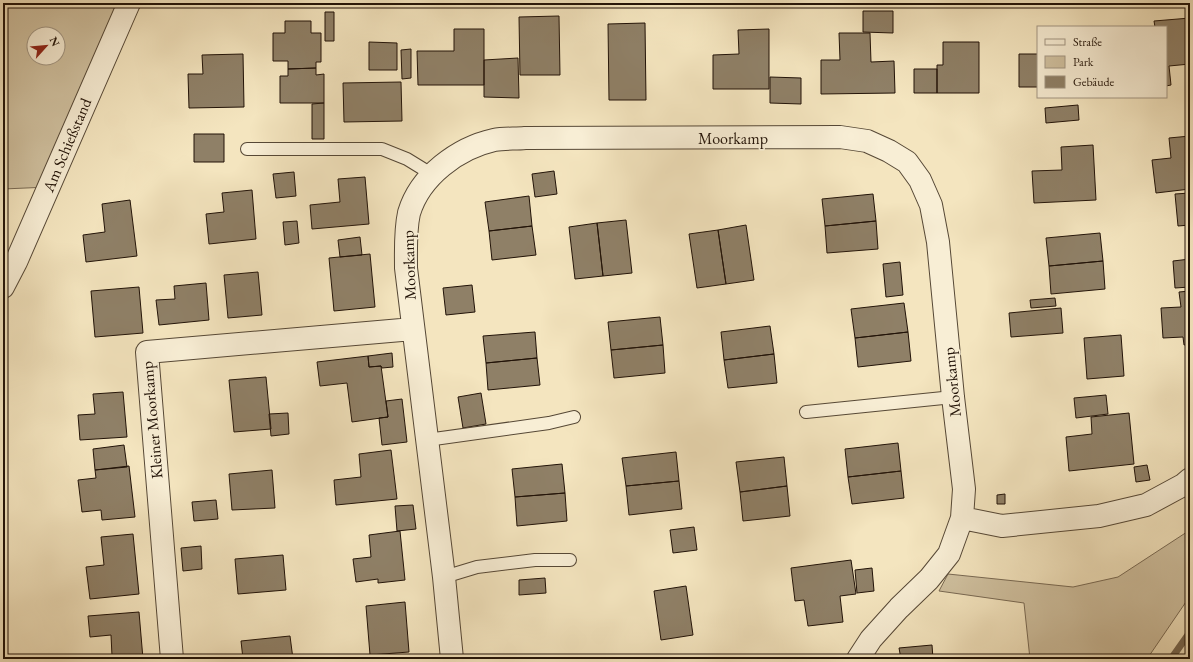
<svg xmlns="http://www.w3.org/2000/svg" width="1193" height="662" font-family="'EB Garamond',serif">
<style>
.green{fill:#d0c1a0;stroke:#796a54;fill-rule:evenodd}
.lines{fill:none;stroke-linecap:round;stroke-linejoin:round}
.stream{stroke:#756651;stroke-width:7}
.building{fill:#8f8067;stroke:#221308}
.lane-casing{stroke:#564836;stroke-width:14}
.street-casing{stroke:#564836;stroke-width:24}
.lane{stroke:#f8eed5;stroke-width:12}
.street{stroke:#f8eed5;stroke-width:22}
.labels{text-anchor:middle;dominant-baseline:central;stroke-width:3;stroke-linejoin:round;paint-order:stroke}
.street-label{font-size:16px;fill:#221308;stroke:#f8eed5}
</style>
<rect width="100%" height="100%" fill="#f4e5bf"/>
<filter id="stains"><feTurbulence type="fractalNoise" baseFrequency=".005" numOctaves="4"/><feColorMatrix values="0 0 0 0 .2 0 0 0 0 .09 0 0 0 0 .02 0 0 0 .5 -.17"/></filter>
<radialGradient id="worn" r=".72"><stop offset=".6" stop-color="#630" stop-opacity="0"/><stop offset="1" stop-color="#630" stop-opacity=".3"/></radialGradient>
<path class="green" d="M3,3H129L49,187L3,189ZM34,34H58V58H34Z
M1190,530V596L1147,659H1030L1024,603L939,591L948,574L1073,587L1118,577Z"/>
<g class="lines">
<path class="stream" d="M1171,659L1190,632"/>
</g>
<path class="building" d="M863,11H893V33L863,32Z
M325,12H334V41H325Z
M559,16L560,75H520L519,17Z
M1190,18V64L1169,66L1171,85L1166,86V27H1155L1154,21Z
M285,21H311V33H321V62H316V68L288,69V61H273V33H285Z
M645,23L646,100H609L608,24Z
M454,29H484V85H418L417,51H454Z
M769,29V89H713V55L739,54L738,30Z
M839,33H870L871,62L894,61L895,93L821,94V60H840Z
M369,42L397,43V70H369Z
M943,42H979V93H937V65H943Z
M411,49V78L402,79L401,50Z
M243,54L244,107L189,108L188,74H203L202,55Z
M1019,54H1038V87H1019Z
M518,58L519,98L484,97V60Z
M316,68V75L324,74V103H280V76H288V69Z
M914,69H937V93H914Z
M770,77L801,78V104L770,103Z
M401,82L402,121L344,122L343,83Z
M324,103V139H312V104Z
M1078,105L1079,120L1046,123L1045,108Z
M194,134H224V162H194Z
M1190,136V189L1156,193L1152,160L1171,158L1169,138Z
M1093,145L1096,200L1034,203L1032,171L1062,170L1061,147Z
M554,171L557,194L535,197L532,174Z
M294,172L296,196L276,198L273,174Z
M365,177L369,224L312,229L310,205L340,202L338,179Z
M252,190L256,239L209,244L206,214L224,212L222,193Z
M1190,193V225L1178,226L1175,194Z
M873,194L876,221L825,226L822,199Z
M529,196L532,226L489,231L485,202Z
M130,200L137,256L86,262L83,235L105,232L102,204Z
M626,220L632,273L603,276L597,223Z
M297,221L299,243L285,245L283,222Z
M876,221L878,249L827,253L825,226Z
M597,223L603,276L575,279L569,227Z
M746,225L754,280L726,284L718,230Z
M532,226L536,255L492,260L489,231Z
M718,230L726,284L697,288L689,234Z
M1100,233L1103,261L1049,266L1046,238Z
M360,237L362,255L340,257L338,240Z
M370,254L375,307L334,311L329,258Z
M1190,259V287L1175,288L1173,261Z
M1103,261L1105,289L1051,294L1049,266Z
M900,262L903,295L886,297L883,264Z
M258,272L262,315L228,318L224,275Z
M206,283L209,320L159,325L156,300L175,299L174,286Z
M472,285L475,312L446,315L443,288Z
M139,287L143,333L95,337L91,291Z
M1190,291V344L1184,345L1183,337L1163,338L1161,308L1181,307L1179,292Z
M1055,298L1056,306L1031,308L1030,300Z
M904,303L908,332L855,338L851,309Z
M1061,308L1063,333L1011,337L1009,313Z
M660,317L663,345L611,350L608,322Z
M770,326L774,354L724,360L721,332Z
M535,332L537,358L486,363L483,336Z
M908,332L911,361L858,367L855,338Z
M1121,335L1124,376L1087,379L1084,338Z
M663,345L665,373L614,378L611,350Z
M392,353L393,367L382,368L381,366L369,367L368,356Z
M774,354L777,383L728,388L724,360Z
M368,356L369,367L381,366L388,417L352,422L347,383L320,386L317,362Z
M537,358L540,385L488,390L486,363Z
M266,377L271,429L234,432L229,380Z
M123,392L127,437L80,440L78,415L95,414L93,394Z
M481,393L486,424L463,428L458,397Z
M1106,395L1108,414L1076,418L1074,398Z
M402,399L407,442L382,445L379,418L388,417L386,401Z
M288,413L289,434L271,436L269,414Z
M1129,413L1134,464L1069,471L1066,437L1092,434L1091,417Z
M898,443L901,471L848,477L845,449Z
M124,445L127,467L95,470L93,449Z
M391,450L397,499L336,505L334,480L361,477L359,454Z
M676,452L679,481L626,486L622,458Z
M784,457L787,486L740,492L736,462Z
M562,464L565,493L515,497L512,469Z
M1147,465L1150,480L1136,482L1134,467Z
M129,466L135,517L102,520L101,510L82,512L78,480L96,478L95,470Z
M272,470L275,508L232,510L229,474Z
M901,471L904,498L852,504L848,477Z
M679,481L682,509L629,515L626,486Z
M787,486L790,516L743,521L740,492Z
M565,493L567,521L517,526L515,497Z
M1005,494V504H997V495Z
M216,500L218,519L194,521L192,502Z
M413,505L416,529L397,531L395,506Z
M694,527L697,550L673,553L670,530Z
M400,531L405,580L378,583V579L356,582L353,559L371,557L369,535Z
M133,534L139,594L90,599L86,567L104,565L101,537Z
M201,546L202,569L183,571L181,548Z
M283,555L286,590L238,594L235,559Z
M851,560L856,594L840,596L843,622L808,626L804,600L795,601L791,568Z
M872,568L874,591L857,593L855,570Z
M545,578L546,593L519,595V580Z
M686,586L693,635L661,640L654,591Z
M405,602L409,652L370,655L366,606Z
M139,612L143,659H90L112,656L111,635L90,637L88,616Z
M290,636L293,659H243L241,641Z
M932,645L933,659H901L899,648Z"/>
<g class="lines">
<defs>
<path id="lane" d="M247,149H382L407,159L433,175
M806,412L953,397
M427,440L549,423L574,417
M444,577L477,567L535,560H570"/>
<path id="street" d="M3,287L16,262L129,3
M962,518L1002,526L1099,516L1146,505L1183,485L1190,479
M172,659L147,352L413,329
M452,659L444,577L406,268C406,250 405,231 409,213C420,176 458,148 494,140C504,138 515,139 525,138L840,137L867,141L889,151L907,162L920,180L931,205L938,242L953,397L964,489L962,518L949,554L929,579L899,608L871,639L858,659"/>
</defs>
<use href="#lane" class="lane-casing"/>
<use href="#street" class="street-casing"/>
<use href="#lane" class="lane"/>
<use href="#street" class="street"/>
</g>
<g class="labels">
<g class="street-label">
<text x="733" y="138">Moorkamp</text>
<text transform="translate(67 145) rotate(-67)">Am Schießstand</text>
<text transform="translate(409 265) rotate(-92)">Moorkamp</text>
<text transform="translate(952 382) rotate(-96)">Moorkamp</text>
<text transform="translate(152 420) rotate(-95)">Kleiner Moorkamp</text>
</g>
</g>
<rect width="1193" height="662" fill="none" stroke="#f4e5bf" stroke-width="16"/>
<rect x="4" y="4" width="1185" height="654" fill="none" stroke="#221308" stroke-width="2"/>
<rect x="8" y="8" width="1177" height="646" fill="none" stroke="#221308"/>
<rect x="1037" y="26" width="130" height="72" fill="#f8eed5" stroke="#a29683"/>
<rect x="1045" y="39" width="20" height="6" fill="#f8eed5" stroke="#a29683"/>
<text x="1073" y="46" font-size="12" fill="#221308">Straße</text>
<rect x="1045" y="56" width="20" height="12" fill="#d0c1a0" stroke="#a29683"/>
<text x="1073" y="66" font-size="12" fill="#221308">Park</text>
<rect x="1045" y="76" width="20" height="12" fill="#8f8067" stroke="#a29683"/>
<text x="1073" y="86" font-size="12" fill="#221308">Gebäude</text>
<g transform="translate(46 46) rotate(63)"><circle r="19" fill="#f8eed5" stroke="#a29683"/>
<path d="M0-3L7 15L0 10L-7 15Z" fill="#8f2418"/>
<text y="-6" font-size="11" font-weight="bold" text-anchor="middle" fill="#221308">N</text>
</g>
<rect width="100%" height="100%" filter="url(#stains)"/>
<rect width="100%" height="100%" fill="url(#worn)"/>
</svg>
